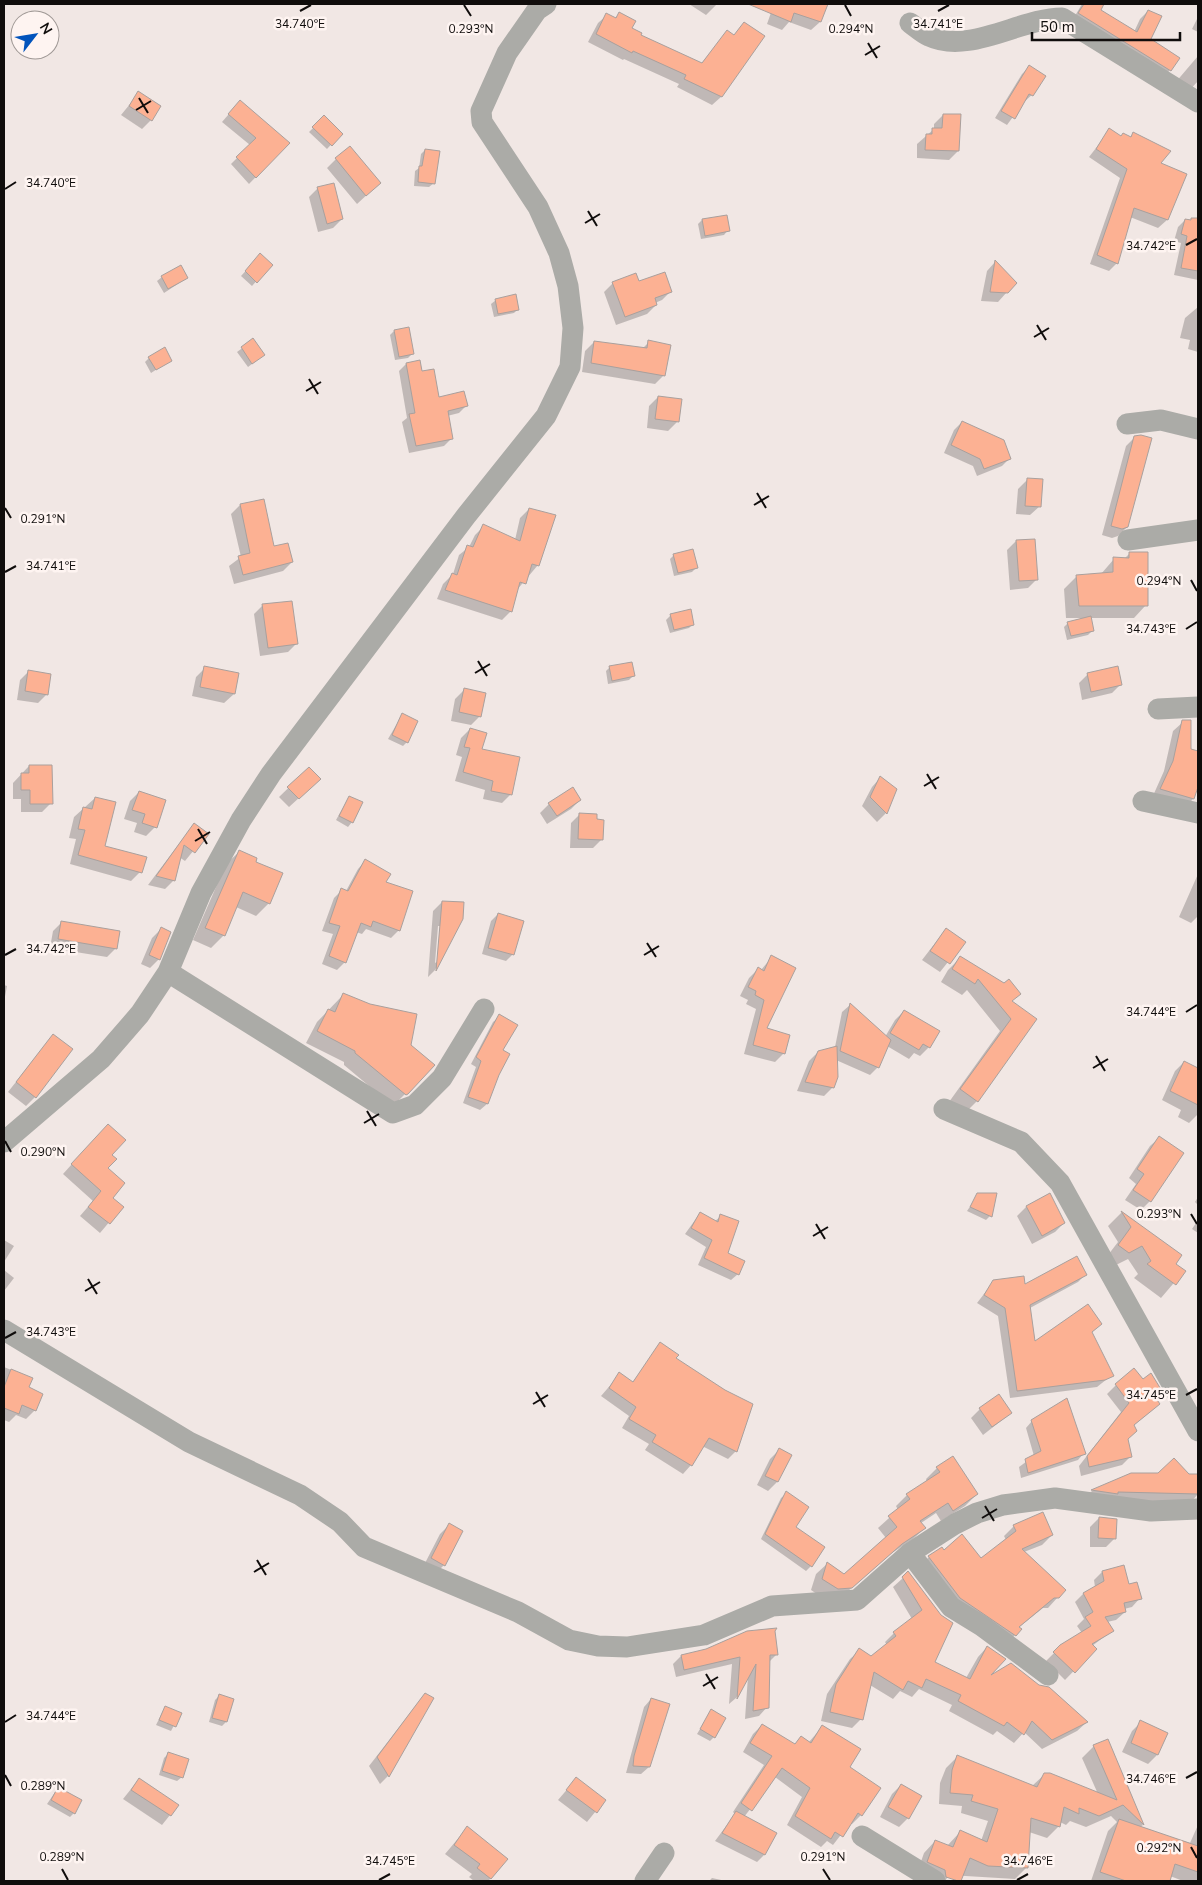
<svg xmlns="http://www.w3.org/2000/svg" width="1202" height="1885" font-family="'Nunito Sans',sans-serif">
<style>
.shadow{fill:#0003;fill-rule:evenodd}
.building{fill:#fcb193;stroke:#a9a09d}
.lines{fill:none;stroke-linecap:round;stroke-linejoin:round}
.minor{stroke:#ababa7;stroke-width:21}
.ticks{fill:none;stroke:#100d0c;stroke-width:2}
.ticks-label{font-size:12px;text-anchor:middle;fill:#100d0c;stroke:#fef4f1;stroke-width:5;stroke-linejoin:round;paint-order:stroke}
</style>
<rect width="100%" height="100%" fill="#f1e7e4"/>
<path class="shadow" d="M689,4H717L706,15Z
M774,4H826L820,22L811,30L789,22L782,30L767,24Z
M1082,4H1103L1099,10L1134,32L1140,19L1148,11L1150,40L1170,70L1163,78L1072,21Z
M619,14L639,36L701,64L727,32L733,36L744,24L763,37L721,97L712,105L677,87L679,84L624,59L623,60L588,42L598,23L607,15L614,19Z
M1198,17V32L1192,29Z
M1198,56V81L1187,93L1175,83Z
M1029,67L1034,93L1024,102L1007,125L995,118L1022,74Z
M139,93L151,120L142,129L121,115Z
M234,108L289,143L249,184L231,164L250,145L222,122Z
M943,115L958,151L949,160L917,158V144L934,129V124Z
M324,117L341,134L327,149L309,132Z
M1110,130L1121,137L1129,138L1134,134L1159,164L1186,175L1167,220L1158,228L1130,217L1117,263L1109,271L1090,264L1120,178L1089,157Z
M425,150L434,183L429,187L414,186L415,171L419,168L421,154Z
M336,159L370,192L357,204L327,168Z
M318,188L342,219L333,228L318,232L309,197Z
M702,220L728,230L724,235L701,239L698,224Z
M1185,220L1198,224V280L1174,275L1181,243L1174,241L1178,227Z
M260,255L271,265L252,286L241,276Z
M995,262L1007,292L998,302L981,301L987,271Z
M162,277L187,278L164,293L157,281Z
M613,283H638L671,291L662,300L655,303L656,305L647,314L616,325L604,292Z
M496,300L518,309L514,313L494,317L491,304Z
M1198,307V352L1188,349L1190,340L1180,338L1185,318Z
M394,331L412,354L408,358L395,360L390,335Z
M253,340L264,355L248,367L237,352Z
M594,342L642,349L649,342L664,375L655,384L582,372L585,351Z
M149,358L171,360L151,373L145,362Z
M419,361L421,372L438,399L467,405L459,413L447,416L452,438L444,446L409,453L402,422L407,418L399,371L406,364Z
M658,397L680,400L677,422L668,431L647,428L649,406Z
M962,422L1010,458L1002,466L977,476L973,466L944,453L954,430Z
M1135,437L1127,527L1118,536L1112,538L1102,535L1126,446Z
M1027,480L1040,506L1030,515L1016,514L1018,489Z
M240,505L273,548L292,562L283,571L234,584L229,566L241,557L231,514Z
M529,509L538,565L516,591L511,611L502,620L437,599L443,584L453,574L459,555L469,547L475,535L484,526L515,540L520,518Z
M1016,541L1037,579L1028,588L1010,590L1007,550Z
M1129,554L1146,605L1134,618H1090L1092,631L1088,635L1067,640L1064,627L1068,623L1084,618H1066L1064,589L1077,576L1101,574L1114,559H1124Z
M674,555L696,568L692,572L674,576L670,559Z
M263,605L297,643L288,652L260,656L254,614Z
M670,616L693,624L689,628L670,633L666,620Z
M610,667L633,676L629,680L608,684L606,671Z
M205,668L234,694L224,703L192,696L196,677Z
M29,671L47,694L38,703L17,700L20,680Z
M1088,674L1121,684L1112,693L1082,700L1079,683Z
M464,690L480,716L471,725L451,721L455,699Z
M402,715L407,742L403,746L388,739Z
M1183,722L1190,750L1198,753V783L1193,799L1184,808L1152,798L1164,771L1173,731Z
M470,729L481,750L511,794L502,803L483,799L485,790L455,781L462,757L456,755L461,738Z
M29,766L51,803L42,812H21V799H13V783Z
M309,768L310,788L289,807L279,797Z
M880,778L895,790L886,813L877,822L862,806L872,787Z
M139,792L155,827L146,836L134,832L137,823L124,819L130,801Z
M349,797L352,822L348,827L336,820Z
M95,798L103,847L140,872L131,881L70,864L76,839L69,838L74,817Z
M580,800L571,809L547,824L540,813L549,804Z
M580,814L595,821L602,839L593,848H570L571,823Z
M194,824L207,834L185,861L179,857L174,880L165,889L148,885Z
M239,852L254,863L269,903L256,916L236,907L224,935L211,948L193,940L226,864Z
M365,861L384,883L399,930L391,938L366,929L362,934L356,932L345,962L337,970L322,964L333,934L322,931L334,898L342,890L346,891L358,869Z
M1198,874V916L1191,923L1179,917Z
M442,902L462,919L435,970L428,977L433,911ZM438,926H441L438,961L435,963Z
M498,914L513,954L506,961L482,954L491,921Z
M62,922L116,948L107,957L50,948L53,931Z
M161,929L159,959L150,968L141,964L152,938Z
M946,929L964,942L940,972L922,960Z
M772,957L765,1029L784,1053L775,1062L744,1054L756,1009L746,1004L748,1000L740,996L749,978L758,969L761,970Z
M960,958L1011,1002L1035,1019L977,1101L965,1113L949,1102L1000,1031L967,990L962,995L941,982L948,970Z
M4,985L7,986L4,1002Z
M343,995L434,1065L393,1106L344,1065V1062L306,1043L317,1022Z
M850,1005L885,1037L895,1020L904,1011L938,1032L929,1047L920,1056L914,1053L909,1059L887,1046L878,1067L870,1075L836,1060L833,1087L824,1096L797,1091L809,1061L818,1052L835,1047L842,1012Z
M500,1016L501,1050L498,1074L487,1104L480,1110L463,1103L476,1067L471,1064L493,1022Z
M53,1035L35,1097L26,1106L8,1092Z
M1184,1062L1198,1069V1114L1189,1123L1178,1117L1181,1110L1162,1100L1175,1071Z
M99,1134L111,1155L106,1168L111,1198L122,1207L100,1233L80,1216L93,1201L63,1174Z
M1159,1138L1150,1201L1141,1210L1125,1200L1136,1184L1129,1178L1150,1146Z
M978,1195H996L990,1216L986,1220L967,1211Z
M1049,1195L1064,1223L1055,1232L1032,1244L1017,1216L1026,1207Z
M1198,1197V1205L1195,1202Z
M1122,1212L1180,1256L1174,1264L1184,1271L1161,1298L1134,1278L1138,1274L1128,1259L1114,1266L1105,1259L1118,1242L1108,1226Z
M700,1213L714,1222L721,1216L727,1254L738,1274L731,1280L698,1265L706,1247L685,1234Z
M1198,1220V1233L1192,1229Z
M4,1240L14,1246L4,1262Z
M4,1270L14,1278L4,1291Z
M1085,1275L1078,1282L1030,1308L1034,1343L1101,1324L1091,1333L1112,1375L1097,1387L1010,1398L998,1316L977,1303L994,1281L1024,1286Z
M661,1344L675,1358L736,1451L728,1459L702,1446L691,1465L683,1474L645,1450L649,1444L622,1428L629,1416L601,1396L620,1374L632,1383Z
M4,1367L31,1378L27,1388L35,1410L26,1419L16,1415L9,1422L4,1420Z
M1116,1385L1154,1398L1159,1404L1133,1426L1127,1439L1131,1456L1122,1465L1081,1476L1079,1466L1121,1412L1107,1394Z
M980,1409L1011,1413L983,1435L971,1418Z
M1032,1421L1084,1453L1078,1460L1021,1478L1019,1467L1034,1456L1026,1428Z
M779,1450L777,1482L768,1491L757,1485L770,1459Z
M937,1468L977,1494L965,1506L941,1521L936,1513L921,1523L925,1528L913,1539L889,1555L839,1599L826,1600L811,1590L816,1574L828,1563L844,1575L886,1538L878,1528L898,1510L896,1506L907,1495L927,1482L926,1479Z
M1131,1474L1198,1476V1494L1190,1503L1084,1499L1092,1491Z
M787,1493L794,1527L811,1566L806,1571L761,1539L781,1498Z
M1099,1518L1115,1538L1106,1547H1090V1527Z
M449,1525L444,1565L435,1574L423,1567L440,1534Z
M1014,1526L1052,1535L1042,1545L1024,1552L1058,1597L1048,1608H1043L1018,1628L1015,1635L1006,1645L919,1567L929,1557L944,1552L981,1560L1006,1540L1004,1536Z
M1102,1572L1140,1598L1132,1607L1124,1609L1125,1612L1116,1620L1107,1622L1112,1631L1092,1646L1095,1649L1065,1680L1046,1661L1061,1646L1082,1633L1077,1626L1084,1619L1075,1602L1083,1594L1095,1587L1094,1580Z
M903,1578L940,1615L933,1662L966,1678L978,1657L987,1647L986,1679L1038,1686L1087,1722L1077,1731L1042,1749L1024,1732L1014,1743L997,1731L993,1735L949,1711L952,1705L919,1689L912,1697L900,1691L893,1699L870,1685L861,1719L852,1728L821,1721L827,1694L850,1659L860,1650L871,1657L887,1645L885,1642L894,1633L912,1619L893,1587Z
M777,1654L769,1662L767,1707L759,1716L745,1719L748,1676L736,1698L729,1704L732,1664L676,1677L673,1664L681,1656Z
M425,1694L432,1699L388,1776L380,1784L369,1766Z
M219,1696L226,1722L222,1726L209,1722L215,1700Z
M651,1699L649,1767L641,1774L626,1773L644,1707Z
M165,1707L180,1714L171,1731L156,1725Z
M711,1711L714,1737L710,1741L697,1734Z
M1141,1722L1166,1733L1157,1755L1148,1764L1122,1752L1132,1731Z
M762,1725L794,1745L802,1737L809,1742L822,1727L848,1767L861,1815L852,1824L850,1823L833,1845L827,1841L821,1847L787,1825L802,1797L775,1777L744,1817L775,1833L764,1855L757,1862L715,1841L735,1814L733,1812L764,1765L743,1752L753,1734Z
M1107,1740L1143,1825L1140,1827L1190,1843L1198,1825V1881H1183L1170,1876L1168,1881H1091L1108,1831L1117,1822L1111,1816L1086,1827L1070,1821L1066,1825L1060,1822L1059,1826L1047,1838L1029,1832L1026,1868L1015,1879L949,1875L945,1881L917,1873L924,1853L935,1841L947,1846L960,1832L981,1841L988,1821L961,1813L962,1806L939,1804L940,1783L946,1768L958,1756L1032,1786L1045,1774L1098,1794L1082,1758L1094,1746Z
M168,1754L182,1777L177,1781L159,1775L164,1758Z
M139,1779L178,1805L162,1825L123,1799Z
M576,1779L604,1801L587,1822L558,1800Z
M901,1785L920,1796L908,1818L899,1827L880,1817L892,1794Z
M58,1788L74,1813L70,1817L47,1804Z
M467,1828L491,1878L488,1881H474L469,1877L472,1874L445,1854Z
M712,1878L726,1881H709Z"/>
<path class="building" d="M748,4H828L821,22L794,13L791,22Z
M1084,4H1104L1101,10L1137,32L1148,10L1162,16L1151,39L1180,58L1171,71L1078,13Z
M619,12L636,21L632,28L642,33L641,35L702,63L727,30L734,35L744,22L765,36L722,97L684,79L686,75L633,51L632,53L596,34L606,13L616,18Z
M1029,65L1046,76L1035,93L1033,96L1029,94L1015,119L1001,111Z
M138,91L161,106L152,121L129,106Z
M240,100L290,143L256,178L236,157L256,138L228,114Z
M943,114H961L959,151L925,150L926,134H932V128H942Z
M324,115L343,134L332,146L312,127Z
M1109,128L1121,136L1123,133L1131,137L1133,132L1171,151L1161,163L1187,174L1168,220L1134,208L1118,264L1097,255L1127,169L1096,149Z
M350,146L381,183L366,196L335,158Z
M425,149L440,151L435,184L418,182L419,166H422Z
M334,183L343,219L327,224L317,187Z
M727,215L730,231L705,236L702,219Z
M1191,218H1198V271L1181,268L1187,236L1181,234L1185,219L1191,220Z
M260,253L273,265L257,283L245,271Z
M995,260L1017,283L1008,293L990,292Z
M181,265L188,278L168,289L161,276Z
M665,272L672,292L655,298L657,305L625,317L612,282L636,273L639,281Z
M516,294L519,310L498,314L495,299Z
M409,327L414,354L399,357L394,330Z
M253,338L265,355L252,364L241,347Z
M648,340L671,345L665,376L591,363L594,341L647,348Z
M165,347L172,361L156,370L148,357Z
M420,360L422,371L434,369L439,397L464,391L468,406L448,411L453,439L416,446L409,414L415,413L406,363Z
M658,396L682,399L679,422L655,419Z
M962,421L1004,440L1011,459L984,469L980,459L951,445Z
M1141,435L1152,438L1128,527L1122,529L1111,526L1134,436Z
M1027,478L1043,479L1041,507L1025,506Z
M264,499L274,546L288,543L293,562L243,575L238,556L250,553L240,504Z
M529,508L556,515L539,566L532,564L526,584L520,582L512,612L445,590L452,573L457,575L467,545L473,547L483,524L520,541Z
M1035,539L1038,580L1019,581L1016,540Z
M693,549L698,568L678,573L673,554Z
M1129,552H1148V606H1079L1076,575L1113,572V557L1129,558Z
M292,601L298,644L268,648L262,604Z
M691,609L694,625L674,630L670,614Z
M1091,616L1094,631L1071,636L1067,622Z
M632,662L635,676L612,681L609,666Z
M204,666L239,673L235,694L200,687Z
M1118,666L1122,685L1091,692L1087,673Z
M28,670L51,674L48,695L25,691Z
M464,688L486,693L481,717L459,712Z
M402,713L418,721L408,743L392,735Z
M1182,720H1191V749L1198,751V787L1194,799L1160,789L1173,761Z
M470,728L487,733L482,749L520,757L512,795L491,791L493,781L463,772L470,748L464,747Z
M29,765H52L53,804H30V790H21V773H29Z
M309,767L321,779L299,799L287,787Z
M880,776L897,789L887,814L870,797Z
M573,787L581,800L557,816L548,803Z
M139,791L166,800L157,828L142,823L145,814L132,810Z
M349,796L363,802L353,823L339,816Z
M95,797L116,802L105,846L147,857L142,873L78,855L85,830L78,829L83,807L92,809Z
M579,813L597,814V819L604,820L603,840L578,839Z
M194,823L209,834L195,853L184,845L175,881L156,876Z
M239,850L257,858L256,862L283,873L270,904L243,892L225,936L205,928Z
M365,859L391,874L386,882L413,891L400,931L373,921L371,927L361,923L346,963L329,956L340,926L329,923L341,888L348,891Z
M442,901L464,902L463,919L436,971Z
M498,913L524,921L514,955L488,948Z
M61,921L120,931L117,949L58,939Z
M161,927L171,932L160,960L149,955Z
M946,928L966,942L950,964L930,951Z
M771,955L796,968L767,1028L790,1035L785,1054L753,1045L764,1000L755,995L756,991L748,987L758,967L764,971Z
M960,956L1004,983L1009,979L1021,994L1012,1001L1037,1019L978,1102L960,1089L1011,1019L978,979L975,984L952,969Z
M343,993L370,1004L417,1014L411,1045L435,1065L408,1094L406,1095L355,1053V1051L317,1031L328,1009L335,1012Z
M850,1003L891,1040L879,1068L840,1051Z
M904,1010L940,1031L930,1048L923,1044L919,1050L890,1033Z
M499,1014L518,1025L503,1050L510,1054L499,1075L488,1104L468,1097L481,1061L476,1057Z
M53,1034L73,1049L36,1098L16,1082Z
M837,1046L838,1077L834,1088L805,1082L818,1051Z
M1184,1061L1198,1068V1105L1170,1091Z
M108,1124L126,1140L112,1155L117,1159L108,1168L125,1183L113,1198L124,1207L110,1224L88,1207L101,1191L71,1164Z
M1159,1136L1184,1153L1151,1202L1133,1190L1144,1174L1137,1169Z
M977,1193H997L992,1217L970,1207Z
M1050,1193L1065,1223L1042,1236L1026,1206Z
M1121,1211L1182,1255L1176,1264L1186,1271L1176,1285L1147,1264L1151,1261L1142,1246L1129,1253L1118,1245L1131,1227Z
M700,1212L718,1222L720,1214L739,1221L728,1253L745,1261L739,1275L704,1258L712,1240L691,1228Z
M1077,1256L1087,1275L1030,1305L1035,1341L1088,1304L1102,1324L1092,1332L1114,1376L1105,1380L1017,1391L1005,1308L984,1295L993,1280L1024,1276L1025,1284Z
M660,1342L679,1355L676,1358L725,1390L753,1404L737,1452L709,1438L692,1466L652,1442L656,1435L629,1419L636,1407L609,1388L619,1372L633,1382Z
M1134,1368L1143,1379L1151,1373L1162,1391L1155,1397L1160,1404L1134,1425L1137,1431L1128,1439L1132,1457L1089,1467L1087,1456L1129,1403L1115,1384Z
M11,1369L33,1378L29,1387L43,1394L36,1411L22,1405L19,1414L4,1408V1387Z
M999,1394L1012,1413L992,1427L979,1408Z
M1067,1398L1086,1454L1028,1473L1025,1459L1041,1451L1031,1420Z
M779,1448L792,1455L778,1482L765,1476Z
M953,1456L978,1494L953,1511L948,1503L920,1521L926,1528L902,1544L852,1588L838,1589L822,1579L827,1562L844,1574L897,1527L888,1516L910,1499L906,1494L940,1472L936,1467Z
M1174,1458L1189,1474H1198V1494L1118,1492V1494L1091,1490L1131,1473H1158Z
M786,1491L809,1507L796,1527L825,1547L812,1567L765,1534Z
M1043,1512L1053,1535L1022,1549L1066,1590L1059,1598H1054L1019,1627L1022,1629L1016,1636L960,1598L928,1556L942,1547L944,1550L962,1534L981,1558L1016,1531L1013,1525Z
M1099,1517L1117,1519L1116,1539L1098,1538Z
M449,1523L463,1531L445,1566L431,1558Z
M1124,1565L1129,1584L1137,1582L1142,1599L1124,1603L1126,1612L1105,1617L1114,1631L1092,1644L1097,1649L1075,1673L1053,1652L1060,1645L1091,1626L1085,1617L1093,1612L1083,1593L1104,1581L1102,1571Z
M908,1571L941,1615L953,1623L935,1662L970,1679L987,1646L1006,1659L991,1675L1011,1663L1039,1685L1049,1687L1088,1722L1052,1740L1032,1721L1024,1735L1007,1722L1004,1726L958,1701L961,1695L926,1679L922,1688L908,1681L903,1690L874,1672L863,1720L830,1712L836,1684L859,1648L871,1656L896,1636L893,1632L922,1610L902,1577Z
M777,1628L775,1631L778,1655H770L769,1708L753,1711L756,1664L737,1699L740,1657L684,1670L681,1655L706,1649L747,1631Z
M425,1693L434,1698L389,1777L377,1757Z
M219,1694L234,1699L227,1722L212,1718Z
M651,1698L670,1704L650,1767L633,1766L634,1756Z
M165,1706L182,1713L176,1727L159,1720Z
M711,1709L726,1718L715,1738L700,1729Z
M1140,1720L1168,1733L1158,1755L1131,1743Z
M762,1724L795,1744L801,1736L811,1743L822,1725L861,1749L850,1767L881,1788L862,1816L858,1813L843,1837L835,1832L831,1839L795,1816L810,1788L782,1768L752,1811L741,1803L772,1756L750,1743Z
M1108,1739L1144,1825L1123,1805L1099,1816L1079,1808V1814L1064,1807L1060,1827L1031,1818L1028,1868L988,1866L970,1858L961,1881H958L946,1877L945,1870L927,1862L935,1840L953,1847L960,1830L987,1842L998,1809L971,1801L973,1795L950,1793L952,1770L957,1755L1037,1787L1044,1773H1050L1117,1800L1093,1745Z
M168,1752L189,1759L183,1778L162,1771Z
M576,1777L606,1800L597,1813L566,1790Z
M139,1778L179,1805L171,1816L131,1790Z
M901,1784L922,1796L909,1819L888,1807Z
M58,1787L82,1800L75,1814L51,1800Z
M736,1811L777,1833L765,1855L722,1833Z
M1119,1819L1198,1846V1872L1175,1864L1170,1881H1126L1100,1872Z
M467,1826L508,1859L491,1879L477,1868L480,1864L454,1845Z"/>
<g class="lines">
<path class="minor" d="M910,23C916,27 922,33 929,36C969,55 1021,18 1062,18L1198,102
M1127,424L1161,420L1198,429
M1128,540L1198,530
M1158,709L1198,707
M1143,801L1198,813
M168,972L393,1113L415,1105L442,1078L484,1009
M944,1109L1021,1142L1060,1183L1198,1431
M4,1142L101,1059L140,1014L168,972L201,893L241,820L271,774L466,516L546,416L570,367L573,328L568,286L559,253L538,207L482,122L481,111L507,53L537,10L546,4
M4,1330L189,1442L300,1495L340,1522L364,1547L518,1612L569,1640L598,1646L627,1647L704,1635L772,1606L857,1600L910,1553L955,1524L977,1513L1003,1505L1055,1498L1151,1511L1198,1509
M910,1553L951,1607L982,1626L1048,1675
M862,1836L935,1881
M645,1881L664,1853"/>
</g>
<path class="ticks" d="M464,5L471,16M845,5L851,16M300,11L311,5M938,11L949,5M868,43L877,58M865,55L880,46M139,98L148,113M136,110L151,101M5,189L16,182M588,211L597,226M585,223L600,214M1186,245L1197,239M1037,325L1046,340M1034,337L1049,328M309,379L318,394M306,391L321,382M757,493L766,508M754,505L769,496M5,508L11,518M5,572L16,566M1191,580L1197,591M1186,629L1197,622M478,661L487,676M475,673L490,664M927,774L936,789M924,786L939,777M198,829L207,844M195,841L210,832M647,943L656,957M5,955L16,949M644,955L659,946M1186,1012L1197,1005M1096,1056L1105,1071M1093,1068L1108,1059M367,1111L376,1126M364,1123L379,1114M5,1141L11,1152M1191,1214L1197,1224M816,1224L825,1239M813,1236L828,1227M88,1279L97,1294M85,1291L100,1282M5,1338L16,1332M536,1392L545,1407M1186,1395L1197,1389M533,1404L548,1395M985,1506L994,1521M982,1518L997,1509M257,1560L266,1575M254,1572L269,1563M706,1674L715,1689M703,1686L718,1677M5,1722L16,1715M5,1775L11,1786M1186,1778L1197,1772M1191,1847L1197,1858M62,1869L68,1880M823,1869L830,1880M379,1880L390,1874M1017,1880L1028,1874"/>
<g class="ticks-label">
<text x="300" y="28">34.740°E</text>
<text x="938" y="28">34.741°E</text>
<text x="471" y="33">0.293°N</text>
<text x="851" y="33">0.294°N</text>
<text x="51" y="187">34.740°E</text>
<text x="1151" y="250">34.742°E</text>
<text x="43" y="523">0.291°N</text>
<text x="51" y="570">34.741°E</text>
<text x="1159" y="585">0.294°N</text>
<text x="1151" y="633">34.743°E</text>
<text x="51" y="953">34.742°E</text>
<text x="1151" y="1016">34.744°E</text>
<text x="43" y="1156">0.290°N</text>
<text x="1159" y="1218">0.293°N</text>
<text x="51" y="1336">34.743°E</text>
<text x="1151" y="1399">34.745°E</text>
<text x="51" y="1720">34.744°E</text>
<text x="1151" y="1783">34.746°E</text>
<text x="43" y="1790">0.289°N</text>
<text x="1159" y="1852">0.292°N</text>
<text x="62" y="1861">0.289°N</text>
<text x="823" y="1861">0.291°N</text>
<text x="390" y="1865">34.745°E</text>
<text x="1028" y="1865">34.746°E</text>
</g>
<rect width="1202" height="1885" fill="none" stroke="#100d0c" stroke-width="10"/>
<g transform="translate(35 35) rotate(59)"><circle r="24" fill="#fef4f1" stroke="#9f9895"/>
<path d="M0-4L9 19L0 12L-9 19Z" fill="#0153bc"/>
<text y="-8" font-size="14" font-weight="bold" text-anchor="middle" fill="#100d0c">N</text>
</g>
<path d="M1032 32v8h148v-8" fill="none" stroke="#100d0c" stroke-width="2.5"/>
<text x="1040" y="32" font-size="15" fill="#100d0c" stroke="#fef4f1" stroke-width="4" paint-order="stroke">50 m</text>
</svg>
